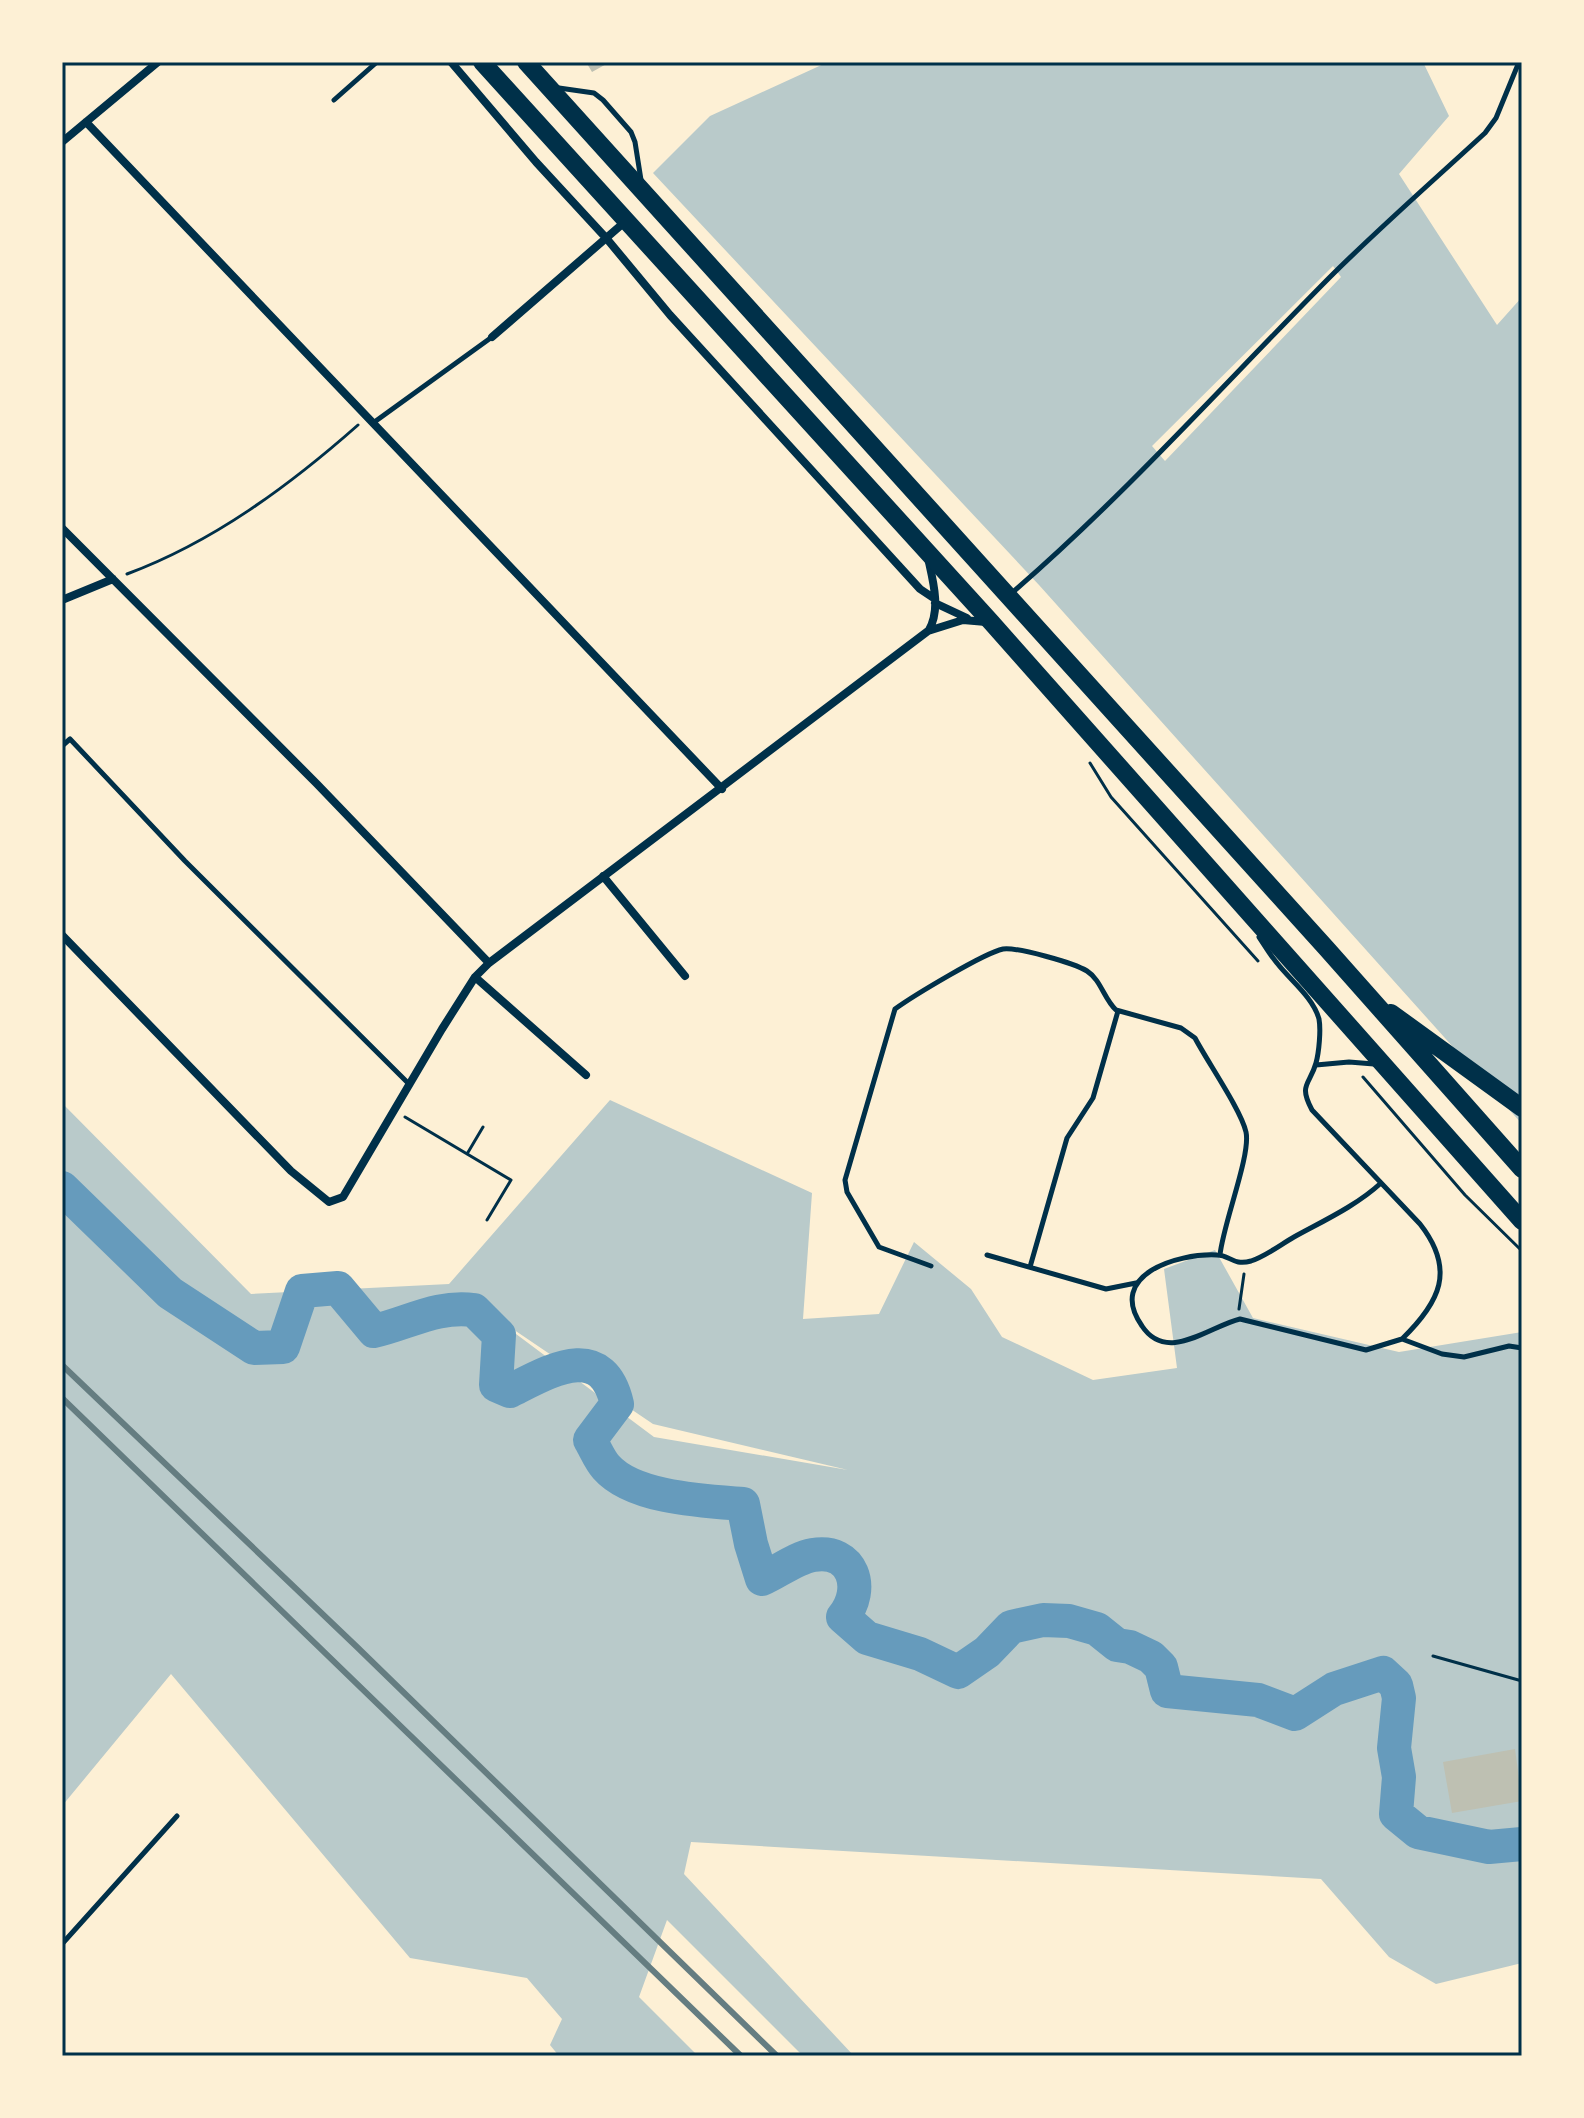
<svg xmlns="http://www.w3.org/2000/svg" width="1584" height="2118" font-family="'Libre Baskerville',serif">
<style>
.green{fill:#b9caca;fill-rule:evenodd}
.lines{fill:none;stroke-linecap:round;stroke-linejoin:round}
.river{stroke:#669bbc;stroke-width:34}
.building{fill:#bec0b2}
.path{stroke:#003049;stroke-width:3}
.service{stroke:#003049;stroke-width:5}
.minor{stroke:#003049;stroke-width:8}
.trunk{stroke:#003049;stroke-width:18}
.rail{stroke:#657d81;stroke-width:6}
.neatline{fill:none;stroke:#003049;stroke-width:3}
</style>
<rect width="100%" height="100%" fill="#fdf0d5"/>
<path class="green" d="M828,62H1423L1449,116L1399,174L1497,325L1522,297V1124L1039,585L653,173L710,116ZM1333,266L1341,277L1165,461L1152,446Z
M610,1100L812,1193L803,1319L879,1314L914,1242L971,1289L1002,1337L1093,1380L1177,1368L1164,1269L1215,1250L1253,1318L1399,1352L1522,1332V1963L1436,1984L1389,1957L1321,1879L691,1842L684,1874L854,2056H803L667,1920L639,1997L698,2056H559L550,2045L562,2019L527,1978L410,1958L171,1674L62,1806V1103L251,1294L449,1284ZM473,1302L653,1424L848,1470L654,1437Z"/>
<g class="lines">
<path class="river" d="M62,1188L170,1293L254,1348L283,1347L302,1291L338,1288L374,1331C409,1323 437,1305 474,1310L499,1335L496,1385L510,1391C550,1371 602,1339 617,1404L590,1440C595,1448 599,1459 606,1467C633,1498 703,1501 743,1504L751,1544L762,1579C778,1572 796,1558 813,1555C853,1548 866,1589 843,1617L867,1638L920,1654L958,1672L987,1652L1011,1627L1043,1620L1069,1621L1097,1629L1117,1645L1130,1647L1151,1657L1161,1667L1167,1691L1258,1700L1295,1714L1334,1689L1383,1673L1396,1685L1399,1698L1394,1748L1399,1777L1396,1814L1418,1832L1489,1847L1522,1844"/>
</g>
<path class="building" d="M586,62H610L592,72Z
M1515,1749L1522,1801L1452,1813L1443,1762Z"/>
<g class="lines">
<path class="path" d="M127,574C213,542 289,486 358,425
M1090,763L1111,797L1258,961
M1363,1077L1465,1195L1522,1251
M405,1117L511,1180L487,1220
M467,1154L483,1127
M1239,1309L1244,1274
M1433,1656L1522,1681"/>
<path class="service" d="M559,88L594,93L603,100L631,132L635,142L641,180
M334,100L377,62
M373,423L492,337
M1013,592C1125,495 1224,384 1329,278C1379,228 1433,181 1485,133L1496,118L1519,62
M62,746L70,739L185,861L409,1084
M1259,937C1265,946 1270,955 1277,963C1290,980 1313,997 1319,1019C1321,1030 1319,1052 1316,1063C1310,1085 1298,1084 1312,1110L1420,1224C1456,1270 1440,1302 1402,1339
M1316,1065L1349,1062L1374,1064
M1381,1183C1356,1206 1323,1221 1294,1237C1280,1245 1266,1256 1251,1261C1233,1266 1230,1255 1217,1255C1177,1253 1106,1275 1142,1326C1167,1364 1210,1326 1240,1319L1366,1350L1402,1339L1442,1354L1464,1357L1509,1346L1522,1348
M987,1255L1106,1289L1136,1283
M931,1266L879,1247L847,1192L845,1180L895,1009C913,996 984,953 1003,949C1018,947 1074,963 1087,971C1101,980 1104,999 1116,1010L1181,1028L1195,1038C1207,1061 1241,1110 1246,1132C1251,1155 1223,1224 1220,1255
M1030,1267L1067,1138L1093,1098L1118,1011
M62,1944L177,1816"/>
<path class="minor" d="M451,62L536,162L607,239L670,315L920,589L935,599
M86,122L722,789
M62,142L158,62
M492,337L627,220
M62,528L317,784L489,963
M928,558C933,581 941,609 929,630
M62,600L113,579
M935,603L967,618
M603,876L685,976
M62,935L291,1171L329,1202L343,1197L442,1029L475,977L489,963L928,631L963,620L986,622
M475,977L586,1075"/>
<path class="trunk" d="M482,62L991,622L1522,1221
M526,62L1327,949L1522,1169
M1391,1013L1522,1108"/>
<path class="rail" d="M62,1365L357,1647L777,2056
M62,1398L741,2056"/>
</g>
<rect width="1584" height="2118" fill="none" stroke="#fdf0d5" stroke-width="128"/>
<rect x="64" y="64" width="1456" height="1990" class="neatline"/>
</svg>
